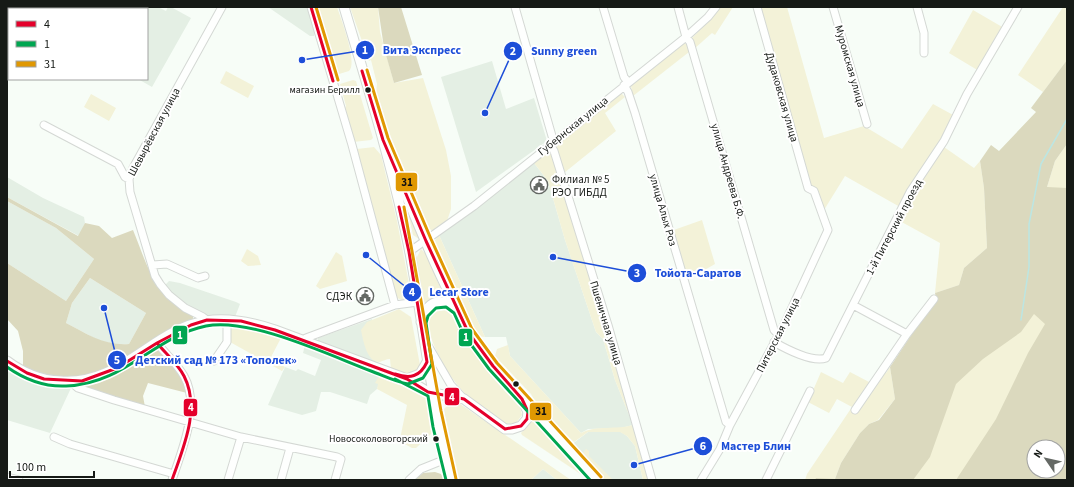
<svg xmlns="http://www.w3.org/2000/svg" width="1074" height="487" font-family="'Source Sans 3',sans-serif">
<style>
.built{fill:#e4efe4}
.green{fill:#f3f2d8;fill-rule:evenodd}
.forest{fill:#dbd9be;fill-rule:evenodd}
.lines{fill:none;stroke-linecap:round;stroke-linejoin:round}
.stream{stroke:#bce6e3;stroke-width:1.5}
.minor-casing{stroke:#d4d8d4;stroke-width:9}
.major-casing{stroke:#d4d8d4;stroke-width:11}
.minor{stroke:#fefffe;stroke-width:7}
.major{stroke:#fefffe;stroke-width:9}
.bus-1-casing{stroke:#fff;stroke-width:6}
.bus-2-casing{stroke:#fff;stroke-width:6}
.bus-3-casing{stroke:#fff;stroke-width:6}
.bus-1{stroke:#e4002b;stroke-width:3}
.bus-2{stroke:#00a651;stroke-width:3}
.bus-3{stroke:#e09802;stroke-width:3}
.bus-dot{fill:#161a16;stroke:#fff;stroke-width:1.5}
.labels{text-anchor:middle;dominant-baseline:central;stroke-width:4;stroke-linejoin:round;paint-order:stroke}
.bus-label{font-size:10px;fill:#161a16;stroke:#fff;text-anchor:end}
.street-label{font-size:11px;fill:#161a16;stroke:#fff}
.poi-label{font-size:11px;fill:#161a16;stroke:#fff;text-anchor:start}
.leader{fill:none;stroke:#1d4ed8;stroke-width:1.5}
.callout-dot{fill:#1d4ed8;stroke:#fff;stroke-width:1.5}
.mark-label{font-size:12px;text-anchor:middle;font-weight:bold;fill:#fff}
.callout-label{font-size:12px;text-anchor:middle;font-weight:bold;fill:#1d4ed8;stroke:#fff;stroke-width:4;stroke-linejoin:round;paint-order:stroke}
.line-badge{stroke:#fff;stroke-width:1.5}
.badge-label{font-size:11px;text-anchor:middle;font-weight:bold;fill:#fff}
.pale-badge-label{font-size:11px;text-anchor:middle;font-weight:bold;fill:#111}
</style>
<rect width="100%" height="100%" fill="#f7fdf7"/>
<path class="built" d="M106,7H158L166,11L168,7H171L191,18L152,87L138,79H147V9H105Z
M268,7H307L315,31L314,36H310Z
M492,61L506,109L534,98L547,141L476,192L441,77Z
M534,163L548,181L565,240L596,332L603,339L615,380L633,425L621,428L588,429L581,433L510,356L506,337H485L439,235Z
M7,177L43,198L84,217L85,223L79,236L7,197Z
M7,201L56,228L94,259L66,301L7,263Z
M90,278L146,313L129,344L117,345L98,340L66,323L72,303Z
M169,281L180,283L236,302L240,304L235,317H207L187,306L164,286Z
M372,319L376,362L321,346L318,341V338Z
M305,345L383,373L377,389L370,395L367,404L330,392H321L316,411L302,415L268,405L285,367L296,371L298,369L315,376L321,360L303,353Z
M7,366L42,382L71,388L50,433L7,420Z
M588,432H621L627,436L635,446L643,480H604L571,445Z
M543,469L557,480H531Z"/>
<path class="green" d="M314,7H337C341,19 358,63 349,71L339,74L332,68Z
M350,7H378L380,32L394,83L423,78L446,150L451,176V209L447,221L434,230H431L426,226L404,177L387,133L376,95L377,84L371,60L369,61Z
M720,7H733L715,35L712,33L694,49L692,38L711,19Z
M760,7H787L824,138L864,126L902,149L933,104L955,116L942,140L900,207L845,176L824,210L815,189L810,184Z
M1063,7H1067V60L1043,92L1018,75Z
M973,10L1004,28L979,71L949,53Z
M683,43L687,44L689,52L633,96L631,86Z
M226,71L254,86L248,98L220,83Z
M353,80L356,81L373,138L371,140L353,142L344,110L346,106L340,84Z
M621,93L625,97L605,113L616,131L564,173L556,150L558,143Z
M91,94L116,108L109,121L84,107Z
M1067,144V480H904L955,383L1047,187L1055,161ZM1034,447H1058V471H1034Z
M374,147L381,155L397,221L411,294L410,297L404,301L395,297L357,149Z
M944,147L974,168L980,161L984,188L987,248L964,268L959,285L935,293L940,243L898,220L911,193Z
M547,151L551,152L607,334L649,480H643L635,446L627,436L620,432H588L574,442C559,427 540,413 531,394L495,356L497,349L508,345L510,356L581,433C596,425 616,430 633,425L615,380L603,339L596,332L565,240L548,181L534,163Z
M408,212L419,239L413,235Z
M702,220L715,264L687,280L671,231Z
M439,235L485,337L476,336L465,317L434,250L433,243Z
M247,249L258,256L261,265L248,266L241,261Z
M421,249L426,254L445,299L436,298L424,303L416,259Z
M336,252L342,256L347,281L320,289L316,286Z
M399,309L411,317L420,365L419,370L407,377L391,369L390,359C386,359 383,361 380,362C367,363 363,340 361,330L367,322Z
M445,310C456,315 460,330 466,340C480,365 500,386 520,407L522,415L516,423L506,424C494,415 480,407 469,397C451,382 431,346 427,323L434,312Z
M233,323L258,328L282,336L270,359L285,367L282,371L230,342L229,333Z
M890,367L895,399L878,420L869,424L860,433L841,463L835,479L805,480L807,474L852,407L837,399L829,413L808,402L821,372L843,383L850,372L871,383L879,371L886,373Z
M383,373L410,383L427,397L432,433L416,448H412L401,442L400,439L407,405L377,389L378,384L375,383L379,376Z
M450,403L460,404L571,480H557L543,469L531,480H456L444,409Z
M533,420L586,476L588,479L522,435L521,433Z
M586,449L589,451V456L613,480H604L583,457L582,454Z"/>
<path class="forest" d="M378,7H401L422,75L394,83L384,48Z
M1067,60V144L1055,161L1047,187L1067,188V480H956L996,419L1028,353L1045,324L1034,314L1021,332L983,359L956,384L930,457L913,480H815L816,478L835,479L841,463L860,433L869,424L879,420L895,399L890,367L936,298L935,293L959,285L964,268L987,248L984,188L980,161L991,145L999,151L1036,112L1031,108ZM1034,447H1058V471H1034Z
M7,197L78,236L85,223L99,226L112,238L133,230C148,267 154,296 193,316V319C151,338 102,390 52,378C42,376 33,372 23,369V351L18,331L7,319V263L66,301L94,259L56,228L7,201ZM90,278L146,313L129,344C105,346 87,334 66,323L72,303Z
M154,348L159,349L182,378L187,393L148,383L143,396L145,407L76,385Z
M435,472L441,474L445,480H414L423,473Z"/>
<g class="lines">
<path class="stream" d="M1021,320L1029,267V224L1041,164L1067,119"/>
<defs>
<path id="minor" d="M311,7L352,145L395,305
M515,7L552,136L555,141
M603,7L624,77L628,82
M678,7L686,37L690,42L774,330L778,334
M833,7L867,124
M917,7L924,33V53
M27,9L28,7
M7,46L9,42
M624,85L628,92L635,113L726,422L730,425
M44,125L118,164L125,177L129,179
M550,144L554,151L608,325L652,480
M409,252L474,206L686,37L708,17L716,7
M153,265L167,264L198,278L205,276
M853,305L907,334
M207,320L203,317L185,308L169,295L160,284L155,276L130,192L129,179L133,168L222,7
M305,341L306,338L395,305L418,302
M426,342L451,385L464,399
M774,342C786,349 813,363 826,358L910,192L944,141L967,94L1018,7
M157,343C165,353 177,364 184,376C201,406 182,450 172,480
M214,361L227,342V320
M71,382L78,388L114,400L241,437L337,457L341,459L335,480
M855,410L907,334L934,299
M54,437L70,444L174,474
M7,477L19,480
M228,480L241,437
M281,480L290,448
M409,480L421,469L446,459
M701,480L720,449L730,425L784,325L828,230L814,191L808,188L757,7
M766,480L810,391"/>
<path id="major" d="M344,7C368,88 394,170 410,253C424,329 432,405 451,480
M394,166C419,226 445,293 479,349L597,480
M421,322C427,301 440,296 457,309
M7,361C23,373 41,380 60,381C121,386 153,329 206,321C229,317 254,323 275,330L407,379L428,392L464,399L505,429H512L521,426L527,419L528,412L522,399
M407,379L420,374L427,362"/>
</defs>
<use href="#minor" class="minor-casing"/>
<use href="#major" class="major-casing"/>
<use href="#minor" class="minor"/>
<use href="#major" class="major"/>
<defs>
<path id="bus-1" d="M311,7L333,81
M157,343C166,354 178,364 184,376C201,409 183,448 172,480
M7,361L27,373L44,379L82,381L117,368L157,343L191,325L207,320L241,321L275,330L407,379L428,392L464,399L505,429L521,426L527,419L528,412L522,399L493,366L468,332L426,241L383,140L362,71
M395,374C410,379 420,377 427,362L409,252L399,207"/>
<path id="bus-2" d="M7,367C24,379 45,387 66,386C125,384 153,337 206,326C249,317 329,355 371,371C382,375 396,382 408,384L423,378L432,364L426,323L428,316L436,308L446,307L454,313L464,335L489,369L590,480
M395,379L428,396L433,427L446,480"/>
<path id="bus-3" d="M316,7L338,80
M367,70L388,138L431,239L472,329L497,363L601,477
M404,207L441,411L456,479"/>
</defs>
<use href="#bus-1" class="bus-1-casing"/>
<use href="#bus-2" class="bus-2-casing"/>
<use href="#bus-3" class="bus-3-casing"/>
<use href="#bus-1" class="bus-1"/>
<use href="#bus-2" class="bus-2"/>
<use href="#bus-3" class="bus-3"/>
</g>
<defs>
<symbol id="civic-ring" viewBox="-11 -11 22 22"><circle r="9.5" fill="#fff" stroke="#656965" stroke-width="1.5"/><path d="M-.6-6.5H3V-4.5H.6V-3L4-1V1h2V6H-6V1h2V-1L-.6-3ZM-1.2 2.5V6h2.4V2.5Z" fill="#656965"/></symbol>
</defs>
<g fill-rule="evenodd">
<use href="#civic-ring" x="529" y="175" width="20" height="20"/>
<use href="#civic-ring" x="355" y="286" width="20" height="20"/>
</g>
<g class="bus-dot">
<circle cx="368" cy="90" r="3.5"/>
<circle cx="516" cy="384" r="3.5"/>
<circle cx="436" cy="439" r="3.5"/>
</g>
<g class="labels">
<g class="bus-label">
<text x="360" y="90">магазин Берилл</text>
<text x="428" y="439">Новосоколовогорский</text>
</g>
<g class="street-label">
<text transform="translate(850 66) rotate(74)">Муромская улица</text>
<text transform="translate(782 97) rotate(74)">Дудаковская улица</text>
<text transform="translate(573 126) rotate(-39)">Губернская улица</text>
<text transform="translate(154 132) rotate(-62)">Шевырёвская улица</text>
<text transform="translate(728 171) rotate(74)">улица Андреева Б.Ф.</text>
<text transform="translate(663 210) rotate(74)">улица Алых Роз</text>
<text transform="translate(894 227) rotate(-62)">1-й Питерский проезд</text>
<text transform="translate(606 323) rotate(73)">Пшеничная улица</text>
<text transform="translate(778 335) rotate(-63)">Питерская улица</text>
</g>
<g class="poi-label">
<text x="552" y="179">Филиал № 5<tspan x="552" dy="13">РЭО ГИБДД</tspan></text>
<text x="352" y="296" text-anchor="end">СДЭК</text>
</g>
</g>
<path class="leader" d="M302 60L365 50M485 113L513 51M553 257L637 273M366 255L412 292M104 308L117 360M634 465L703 446"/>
<g class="callout-dot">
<circle cx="302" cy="60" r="4"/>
<circle cx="485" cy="113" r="4"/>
<circle cx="553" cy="257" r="4"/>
<circle cx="366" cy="255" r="4"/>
<circle cx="104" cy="308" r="4"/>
<circle cx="634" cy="465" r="4"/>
<circle cx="365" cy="50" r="10"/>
<circle cx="513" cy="51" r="10"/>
<circle cx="637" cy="273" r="10"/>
<circle cx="412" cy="292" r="10"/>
<circle cx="117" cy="360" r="10"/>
<circle cx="703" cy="446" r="10"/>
</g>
<g class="mark-label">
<text x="365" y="54">1</text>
<text x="513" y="55">2</text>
<text x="637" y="277">3</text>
<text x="412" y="296">4</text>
<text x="117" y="364">5</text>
<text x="703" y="450">6</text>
</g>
<g class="callout-label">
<text x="422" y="54">Вита Экспресс</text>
<text x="564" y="55">Sunny green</text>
<text x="698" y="277">Тойота-Саратов</text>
<text x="459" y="296">Lecar Store</text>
<text x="216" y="364">Детский сад № 173 «Тополек»</text>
<text x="756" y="450">Мастер Блин</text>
</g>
<g class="line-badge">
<rect x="395" y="172" width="23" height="20" rx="4" fill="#e09802"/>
<rect x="172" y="325" width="16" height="20" rx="4" fill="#00a651"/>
<rect x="458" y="328" width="15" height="19" rx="4" fill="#00a651"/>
<rect x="444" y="387" width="16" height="19" rx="4" fill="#e4002b"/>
<rect x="183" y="398" width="15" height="19" rx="4" fill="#e4002b"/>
<rect x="529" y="402" width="23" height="19" rx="4" fill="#e09802"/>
</g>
<g class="badge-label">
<text x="180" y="339">1</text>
<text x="466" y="341">1</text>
<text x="452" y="401">4</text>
<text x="191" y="411">4</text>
</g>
<g class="pale-badge-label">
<text x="407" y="186">31</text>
<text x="541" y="415">31</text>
</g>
<rect width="1074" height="487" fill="none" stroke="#161a16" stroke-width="16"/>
<rect x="8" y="8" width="140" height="72" fill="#ffffff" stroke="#a2a3a2"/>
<rect x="16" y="21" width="20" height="6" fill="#e4002b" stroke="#a2a3a2"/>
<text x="44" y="28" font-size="12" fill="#161a16">4</text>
<rect x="16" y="41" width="20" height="6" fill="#00a651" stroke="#a2a3a2"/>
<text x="44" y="48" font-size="12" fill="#161a16">1</text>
<rect x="16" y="61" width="20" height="6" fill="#e09802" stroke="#a2a3a2"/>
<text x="44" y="68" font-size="12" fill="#161a16">31</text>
<g transform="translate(1046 459) rotate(304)"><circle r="19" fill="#ffffff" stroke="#a2a3a2"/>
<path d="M0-3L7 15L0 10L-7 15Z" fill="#656965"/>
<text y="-6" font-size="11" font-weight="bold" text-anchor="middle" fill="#161a16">N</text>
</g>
<path d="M10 471v6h84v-6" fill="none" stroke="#161a16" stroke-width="2"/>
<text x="16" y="471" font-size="12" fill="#161a16" stroke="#ffffff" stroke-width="3" paint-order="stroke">100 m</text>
</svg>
